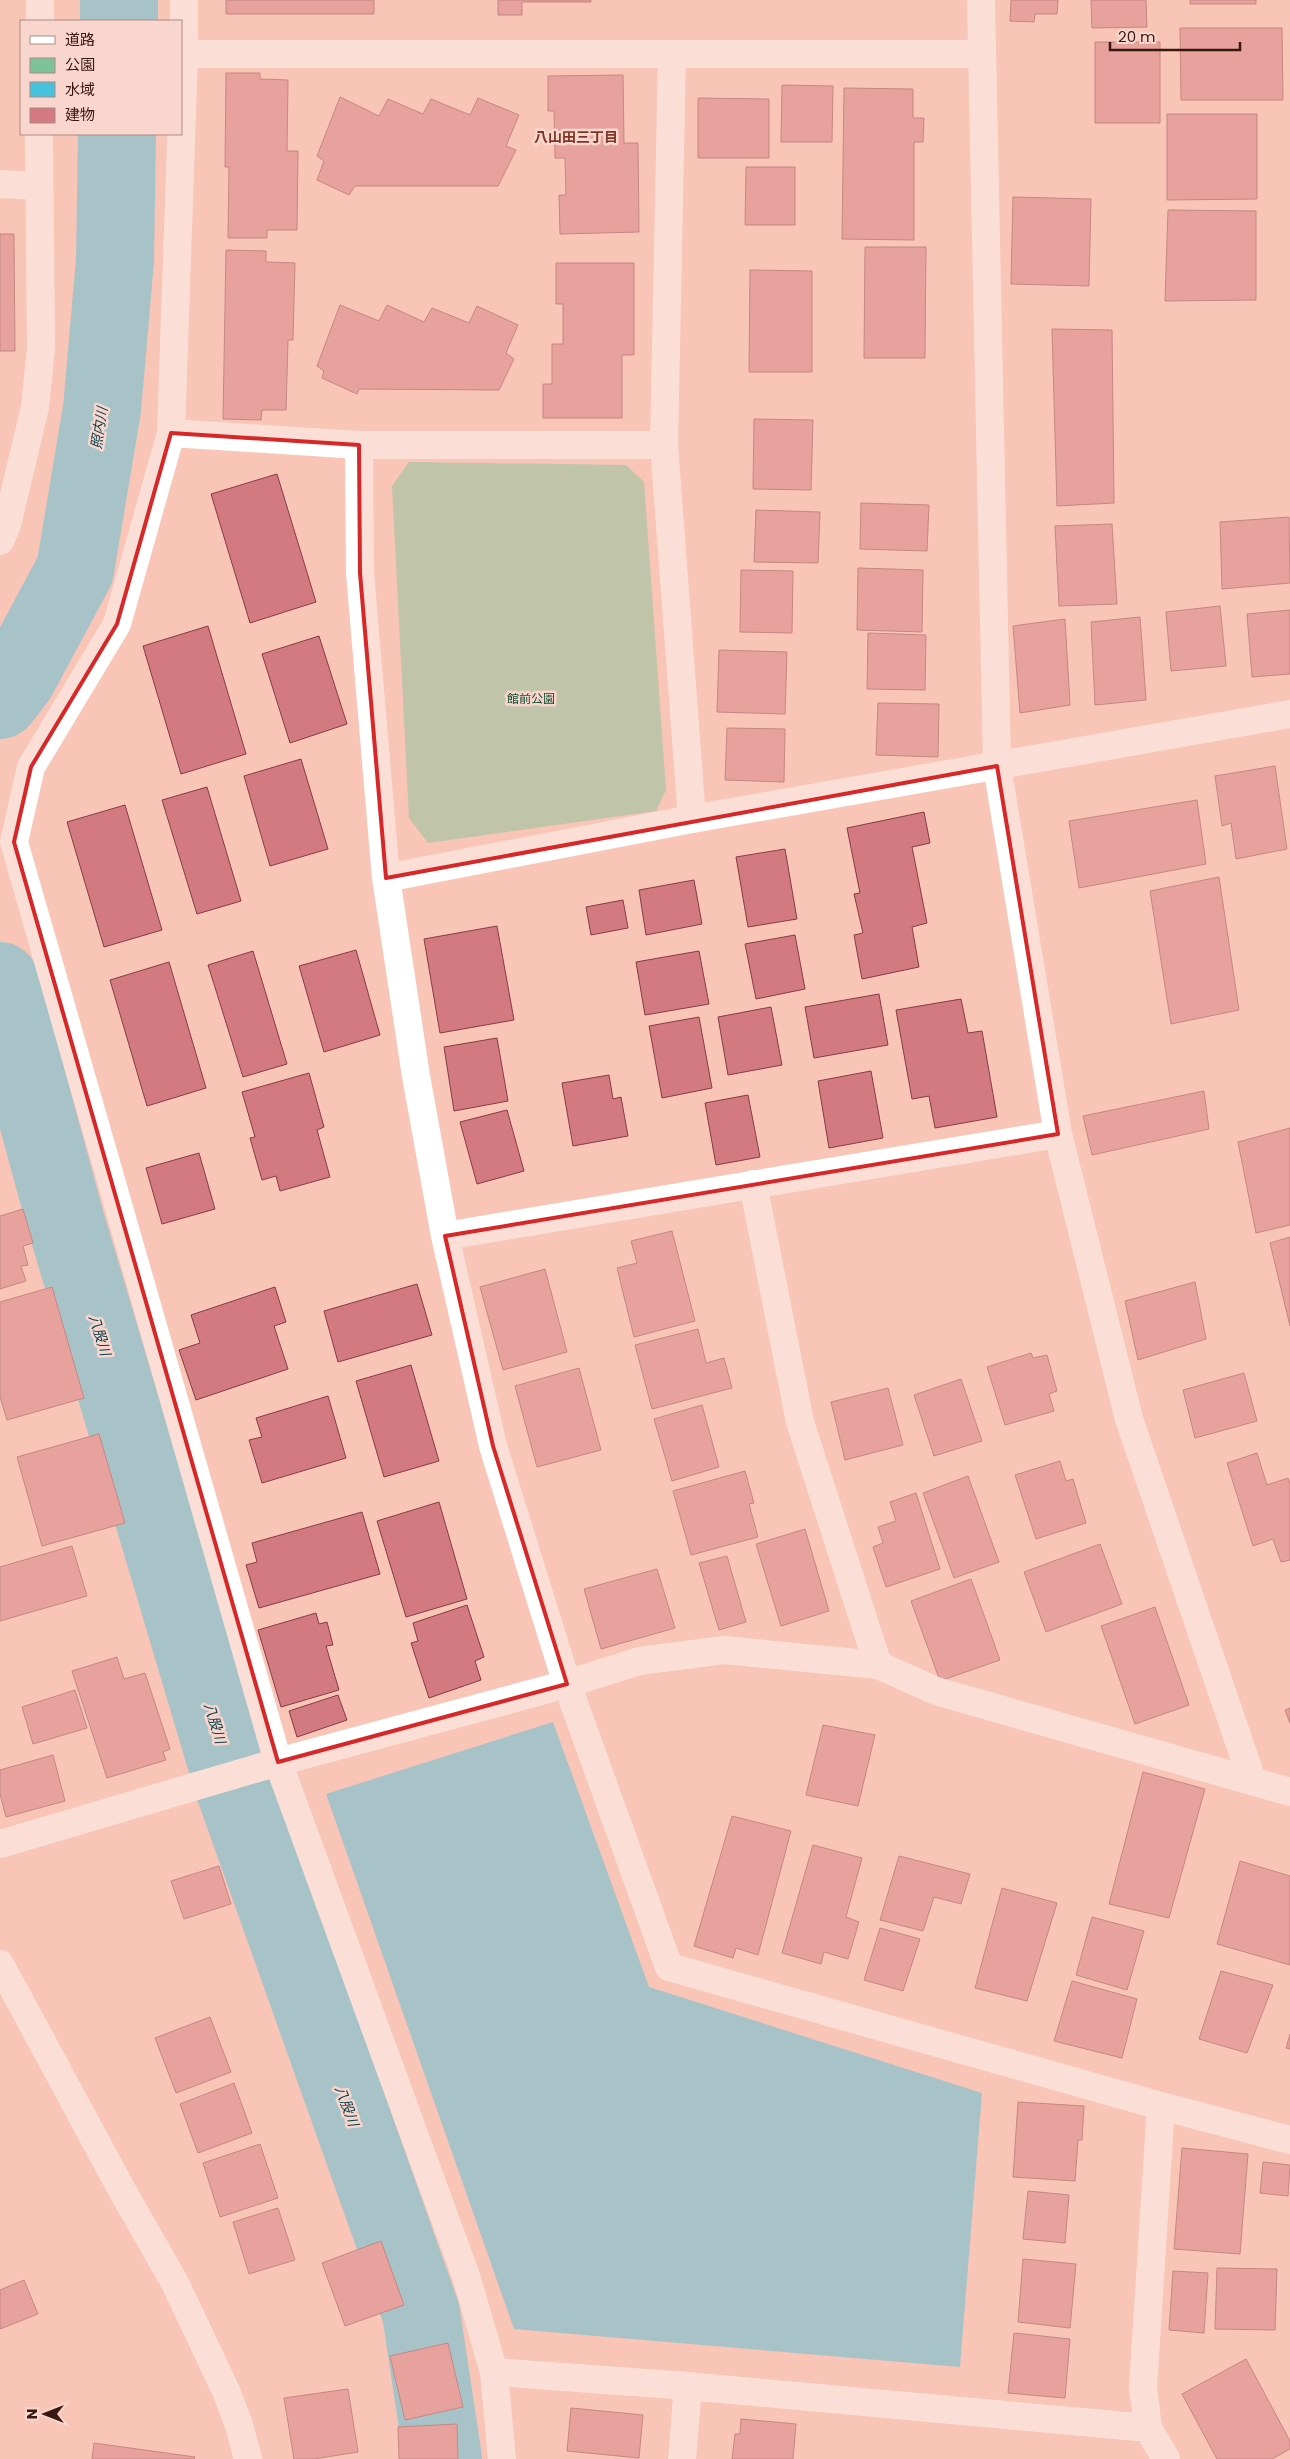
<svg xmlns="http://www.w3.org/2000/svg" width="1290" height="2459" font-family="Poppins,'Noto Sans JP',sans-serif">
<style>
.green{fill:#7dc397}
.water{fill:#47c2dd}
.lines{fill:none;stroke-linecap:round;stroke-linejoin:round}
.river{stroke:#47c2dd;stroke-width:78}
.building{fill:#d37980;stroke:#873c44}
.minor{stroke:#fff;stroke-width:28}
.tertiary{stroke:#fff;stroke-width:28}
.marked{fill:none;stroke:#d62828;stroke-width:4;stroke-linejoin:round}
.labels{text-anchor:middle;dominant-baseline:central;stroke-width:5;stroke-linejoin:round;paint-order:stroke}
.park-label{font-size:12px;fill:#0b4e2d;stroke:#f9d6cd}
.neighbourhood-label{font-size:14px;font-weight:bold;fill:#7e3624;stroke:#f9d6cd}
.water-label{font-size:14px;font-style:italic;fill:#08404c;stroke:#f9d6cd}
</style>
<rect width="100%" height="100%" fill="#f8c5b7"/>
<path class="green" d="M409,462L626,465L644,482L666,790L656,811L428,843L409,818L392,486Z"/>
<path class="water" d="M553,1722L649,1987L982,2093L960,2367L514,2329L326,1794Z"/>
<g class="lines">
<path class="river" d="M119,0V21
M0,700L17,678L75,570L102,409L115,260L117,134
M0,981L65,1219L233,1784L421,2313L443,2459"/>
</g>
<path class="building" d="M226,0H374V14H226Z
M498,0H591V2H522V15H498Z
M1011,0H1058L1057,14H1035L1034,22L1010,21Z
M1091,0H1146L1147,27L1092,28Z
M1190,0H1256V4H1190Z
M1180,28H1282L1283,100H1181Z
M1095,42H1160V123H1095Z
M226,73H260V79L288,80L287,151H298L297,230H267V238H228L229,167H225Z
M623,75L624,143H638L639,232L560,234L559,195H566L565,158H555L554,111H548V76Z
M782,85L833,86L832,142H781Z
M844,88L913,89V118H924L923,142H914V240L842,239Z
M340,97L379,116L388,99L423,114L431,99L470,115L478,98L519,115L506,146L516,150L498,186H355L349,195L317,180L324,161L317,156Z
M698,98L769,99V158H698Z
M1167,114H1257V199L1167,200Z
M746,167H795V225H745Z
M1013,197L1091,199L1089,286L1011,284Z
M1168,210L1256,211V300L1165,301Z
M0,234H14L15,351H0Z
M865,247H926L925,358H864Z
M226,250L266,251V262L295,263L293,340H288L286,410H262L261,420L223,419Z
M556,263H634V355H622V418H543V384H552V344H563V304H556Z
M750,270L812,271V372H749Z
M340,305L379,321L387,305L424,322L432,308L469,323L477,306L518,325L506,353L514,359L499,390L359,389L357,394L322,378L324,371L317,366Z
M1052,329L1112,330L1114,503L1057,506Z
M754,419L813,420L811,490L753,489Z
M277,474L316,602L250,623L211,494Z
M861,503L929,505L927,551L860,549Z
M756,510L820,512L818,563L754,562Z
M1289,517L1290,583L1222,589L1220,522Z
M1112,524L1117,604L1059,606L1055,526Z
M858,568L923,570L922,632L857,630Z
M741,570L793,571L792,633L740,632Z
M1220,606L1226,666L1171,671L1166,612Z
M1290,610V674L1252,677L1247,614Z
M1140,617L1146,700L1095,705L1091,622Z
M1065,619L1070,705L1020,713L1013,626Z
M208,626L246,754L181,774L143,646Z
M868,633L926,635L925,690L867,689Z
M319,636L347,724L290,743L262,654Z
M719,650L787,652L785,714L717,712Z
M878,703L939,704L938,757L876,755Z
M727,728L785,729L784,782L725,780Z
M301,759L328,849L270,866L244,776Z
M1275,766L1287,849L1236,859L1231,823L1222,826L1215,776Z
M207,787L241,901L197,914L162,800Z
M1197,800L1206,864L1079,888L1069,821Z
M125,805L162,930L104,947L67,822Z
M924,812L930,843L912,847L927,923L912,927L919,967L862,979L854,935L863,933L854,894L860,893L847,828Z
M785,849L797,919L748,927L736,857Z
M1219,877L1239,1010L1171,1024L1150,891Z
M694,880L702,924L646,935L639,890Z
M623,900L628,928L591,935L586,907Z
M497,926L514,1020L440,1033L424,939Z
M795,935L805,989L756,999L745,944Z
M356,950L380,1035L324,1052L299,966Z
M253,951L287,1064L243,1077L208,965Z
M699,951L709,1004L645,1015L636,962Z
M169,962L206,1088L147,1106L110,980Z
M879,994L888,1045L814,1058L805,1007Z
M961,999L968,1033L982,1031L997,1117L935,1128L929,1096L912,1099L896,1010Z
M771,1007L782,1065L728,1075L718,1017Z
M699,1017L712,1088L662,1098L649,1026Z
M497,1038L508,1101L454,1111L444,1047Z
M871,1071L883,1138L829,1148L818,1081Z
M309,1073L324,1127L317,1130L330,1177L280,1191L276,1176L262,1180L250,1138L255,1137L242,1092Z
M609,1075L613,1099L621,1097L628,1136L573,1146L562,1083Z
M1204,1091L1209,1129L1092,1155L1083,1116Z
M748,1095L760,1157L716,1165L705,1103Z
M507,1110L524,1171L477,1184L460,1122Z
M1290,1128V1225L1256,1233L1238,1142Z
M199,1153L215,1209L162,1224L146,1168Z
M23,1209L33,1243L23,1246L28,1265L21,1266L26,1281L0,1289V1216Z
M672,1231L695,1321L634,1337L617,1268L637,1263L631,1241Z
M1290,1237V1326L1270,1243Z
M545,1269L567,1352L503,1370L480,1287Z
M1195,1282L1206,1339L1138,1360L1125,1301Z
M417,1284L432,1335L338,1362L324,1311Z
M52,1287L84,1398L7,1420L0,1397V1302Z
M275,1287L286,1322L274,1326L288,1369L196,1400L179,1350L200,1343L191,1315Z
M698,1329L706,1363L724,1358L732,1388L652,1409L635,1345Z
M1031,1353L1033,1358L1047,1355L1057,1391L1049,1394L1054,1411L1005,1425L987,1367Z
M411,1365L439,1461L384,1477L356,1381Z
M579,1368L601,1450L537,1467L515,1386Z
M1244,1373L1257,1421L1195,1438L1183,1390Z
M961,1379L982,1441L934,1456L914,1395Z
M888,1388L903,1445L845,1460L831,1402Z
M328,1396L346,1458L262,1483L249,1440L262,1437L256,1418Z
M702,1405L719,1467L672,1481L654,1419Z
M99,1434L125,1523L42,1546L17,1457Z
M1257,1453L1267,1485L1288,1478L1290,1484V1560L1281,1562L1273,1539L1253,1546L1227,1463Z
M1060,1461L1066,1481L1073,1479L1086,1523L1036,1539L1015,1475Z
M745,1471L754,1503L749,1504L758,1537L691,1555L673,1491Z
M968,1476L999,1562L954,1578L923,1493Z
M916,1493L940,1569L886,1587L873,1547L883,1543L878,1527L896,1521L890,1502Z
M439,1502L467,1599L406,1617L377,1521Z
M362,1512L380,1574L259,1608L246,1565L257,1562L252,1543Z
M805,1529L829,1611L781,1626L756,1544Z
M1100,1544L1122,1604L1046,1632L1024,1572Z
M72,1546L87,1596L0,1621V1567Z
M727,1556L746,1622L719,1630L699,1563Z
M657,1569L675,1628L601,1649L584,1589Z
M971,1579L1000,1660L940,1681L911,1601Z
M467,1605L484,1657L475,1661L481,1680L429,1698L411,1643L418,1641L413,1623Z
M1155,1607L1189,1705L1135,1724L1101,1626Z
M316,1613L319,1624L327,1622L333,1645L326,1646L339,1690L281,1707L258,1630Z
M117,1657L124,1679L145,1673L170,1749L163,1752L166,1760L107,1778L72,1671Z
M75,1690L87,1728L33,1744L22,1707Z
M338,1695L347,1720L297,1737L289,1711Z
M1290,1708V1723L1285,1710Z
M823,1725L875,1735L858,1806L806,1795Z
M53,1755L65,1801L6,1817L0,1794V1770Z
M1143,1772L1205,1789L1169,1918L1109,1904Z
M732,1816L791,1831L758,1955L736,1948L733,1958L694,1946Z
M813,1845L862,1858L846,1917L859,1922L848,1959L824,1952L821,1964L782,1953Z
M899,1856L970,1874L961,1904L934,1897L923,1931L880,1920Z
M1240,1861L1290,1876V1965L1217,1944Z
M219,1866L231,1904L184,1919L171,1881Z
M1002,1888L1057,1903L1027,2001L975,1988Z
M1092,1917L1144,1931L1127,1990L1076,1975Z
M880,1928L920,1939L903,1991L864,1980Z
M1221,1971L1273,1985L1247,2053L1199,2039Z
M1072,1981L1137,1999L1122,2058L1054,2041Z
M210,2017L231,2072L176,2093L155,2038Z
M1290,2034V2049L1286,2048Z
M234,2083L252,2133L198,2153L180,2104Z
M1018,2102L1084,2106L1082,2140H1078L1075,2181L1013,2177Z
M260,2144L278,2198L220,2217L203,2163Z
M1182,2148L1248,2154L1240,2254L1174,2249Z
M1263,2162L1290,2165L1288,2196L1260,2193Z
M1028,2191L1069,2195L1065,2243L1023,2239Z
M278,2208L295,2260L249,2274L233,2222Z
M381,2241L404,2305L345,2326L322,2263Z
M1023,2259L1076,2264L1070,2328L1018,2322Z
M1217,2268L1277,2269L1275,2330L1215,2329Z
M1173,2271L1208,2273L1204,2333L1169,2330Z
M24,2280L38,2314L0,2329V2290Z
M1014,2333L1070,2339L1065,2398L1008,2393Z
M448,2343L463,2407L405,2420L390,2356Z
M1246,2359L1290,2441V2449L1272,2459H1217L1182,2394Z
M348,2389L358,2452L314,2459H294L284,2398Z
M571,2408L643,2415L639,2458L567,2451Z
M741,2419L796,2424L793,2459H732L735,2434H740Z
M457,2424L458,2459H399L398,2427Z
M94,2443L195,2457L194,2459H92Z"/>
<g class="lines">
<path class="minor" d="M184,0V54L171,433L359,445L360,573L386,878L416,1076L445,1236L493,1446L567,1684L669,1967L1161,2106L1143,2387L1148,2428L1166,2459
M981,0L997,766L1058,1134L1129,1419L1252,1780
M40,21V0
M184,54H981
M672,54L664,445L692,819
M0,184L39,186
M171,433L117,624L31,767L14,842L278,1762L466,2276L494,2372L502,2459
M359,445H664
M0,541L7,525L35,407L41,348L39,134
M386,878L692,819L1290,714
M753,1184L800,1422L878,1665
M445,1236L1058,1134
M0,1844L278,1762L567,1684L639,1661L724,1650L878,1665L936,1691L1290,1792
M1161,2106L1290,2140
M494,2372L688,2386L1148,2428
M682,2459L688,2386"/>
<path class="tertiary" d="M0,1964L123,2192L175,2283L226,2391L239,2425L248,2459"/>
</g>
<path d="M0 0H1290V2459H0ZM171,433L359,445L360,573L386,878L997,766L1058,1134L445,1236L493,1446L567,1684L278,1762L14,842L31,767L117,624Z" fill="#f8c5b7" fill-opacity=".55" fill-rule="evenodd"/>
<path class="marked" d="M171,433L359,445L360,573L386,878L997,766L1058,1134L445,1236L493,1446L567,1684L278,1762L14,842L31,767L117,624Z"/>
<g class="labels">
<g class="park-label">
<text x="531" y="698">館前公園</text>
</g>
<g class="neighbourhood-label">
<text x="576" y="137">八山田三丁目</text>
</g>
<g class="water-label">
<text transform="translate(99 428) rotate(-81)">照内川</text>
<text transform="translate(100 1335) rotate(73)">八股川</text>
<text transform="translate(215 1723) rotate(73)">八股川</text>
<text transform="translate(347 2106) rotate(70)">八股川</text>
</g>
</g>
<rect x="20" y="20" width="162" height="115" fill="#f9d6cd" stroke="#ac8a82"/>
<rect x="30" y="36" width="25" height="8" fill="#ffffff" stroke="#ac8a82"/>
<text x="65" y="45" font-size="15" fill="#381911">道路</text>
<rect x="30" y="58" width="25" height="15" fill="#7dc397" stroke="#ac8a82"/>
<text x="65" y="70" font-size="15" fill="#381911">公園</text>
<rect x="30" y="82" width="25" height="15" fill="#47c2dd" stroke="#ac8a82"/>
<text x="65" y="95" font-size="15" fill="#381911">水域</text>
<rect x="30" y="108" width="25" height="15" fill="#d37980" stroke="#ac8a82"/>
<text x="65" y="120" font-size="15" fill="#381911">建物</text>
<g transform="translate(45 2414) rotate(270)" stroke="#f9d6cd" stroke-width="4" paint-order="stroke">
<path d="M0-4L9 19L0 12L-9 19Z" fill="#381911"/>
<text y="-8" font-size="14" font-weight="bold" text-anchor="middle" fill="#381911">N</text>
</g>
<path d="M1110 42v8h130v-8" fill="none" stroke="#381911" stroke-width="2.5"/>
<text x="1118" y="42" font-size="15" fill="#381911" stroke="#f9d6cd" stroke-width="4" paint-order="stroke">20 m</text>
</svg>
